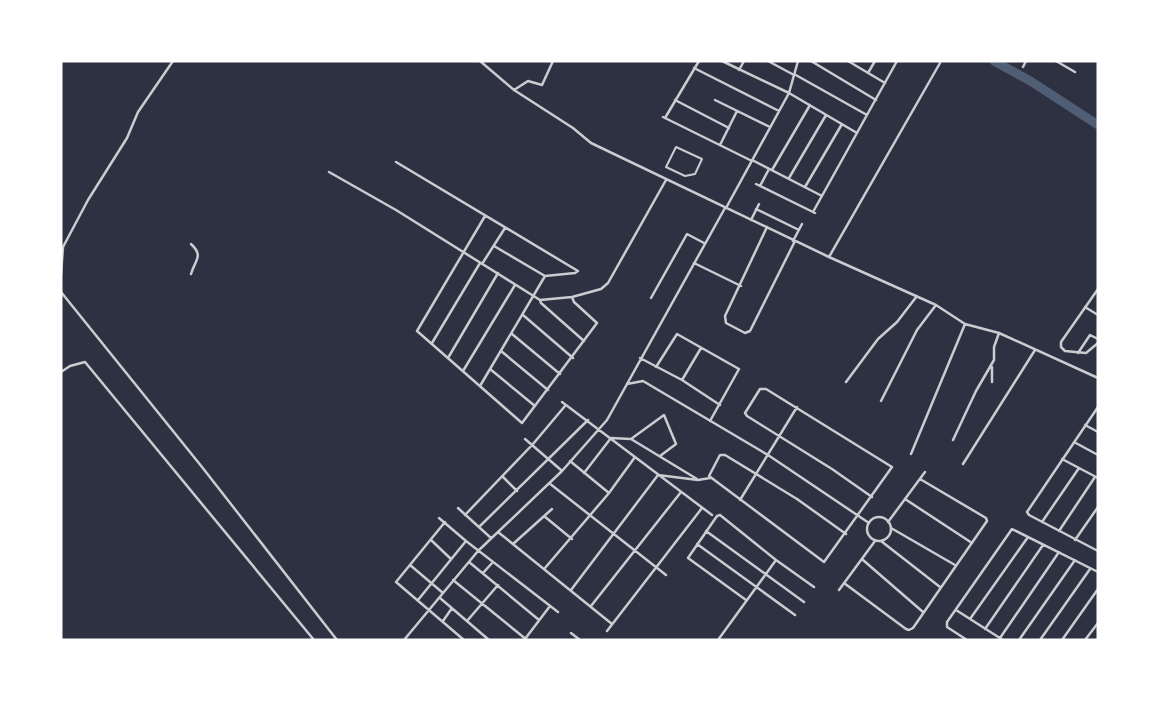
<svg xmlns="http://www.w3.org/2000/svg" width="1159" height="701" font-family="Karla,sans-serif">
<style>
.lines{fill:none;stroke-linecap:round;stroke-linejoin:round}
.river{stroke:#4f5d75;stroke-width:9}
.pedestrian{stroke:#caccd0;stroke-width:2}
.minor{stroke:#caccd0;stroke-width:2.5}
</style>
<rect width="100%" height="100%" fill="#2d3142"/>
<g class="lines">
<path class="river" d="M994,61L1032,82L1098,125"/>
<path class="pedestrian" d="M676,147L702,159L695,174L685,176L666,167Z"/>
<path class="minor" d="M480,61L514,90L573,128L591,143L829,257L936,305L965,324L999,333L1098,378
M722,61L789,93L857,133
M768,61L794,75
M811,61L876,100
M848,61L885,83
M1056,61L1075,72
M1023,67L1026,61
M694,68L779,111
M739,70L744,61
M868,73L875,61
M794,74L867,115
M514,90L528,81L542,85L553,61
M675,100L729,128
M715,100L770,127
M663,117L752,161
M665,118L699,61
M720,145L737,111
M752,160L822,196
M396,162L578,271L575,273L545,276L494,246
M772,170L810,105
M329,172L396,210L540,300L572,297L601,289L608,283L666,180
M789,178L826,115
M756,184L815,213
M760,186L769,169
M805,187L842,124
M726,208L789,93L798,61
M756,209L799,230
M813,212L897,61
M485,216L417,331L522,423L597,323L574,302L572,297
M751,220L759,204
M767,227L725,316L726,323L745,333L750,331L795,241
M793,241L802,224
M829,257L940,63
M694,263L741,286
M482,264L505,228
M191,274C195,260 204,256 191,244
M61,275L63,247L88,200L127,138L138,112L173,61
M1098,289L1061,342V347L1065,351L1086,353L1098,343
M61,292L202,467L337,640
M651,298L687,234L704,243
M540,300L541,303L584,341
M1085,307L1098,315
M523,315L573,358
M512,334L560,374
M432,343L480,263
M501,351L548,390
M1078,353L1090,335L1098,339
M448,358L498,273
M640,358L682,380L720,405
M656,367L677,334L739,369L710,421
M992,367V382
M490,369L535,406
M463,371L515,285
M61,372L70,366L85,362L314,640
M682,380L701,348
M846,382L878,339L897,322L917,296
M627,384L643,381L768,455L869,523
M480,386L545,276
M881,401L917,330L936,305
M562,402L712,515
M1098,407L1027,512L1029,515L1098,551
M1085,425L1098,432
M525,439L561,470
M631,439L664,415L676,444L660,456
M953,440L976,391L994,360V347L999,333
M1074,442L1098,455
M911,454L965,324
M1062,459L1098,478
M570,461L609,493
M963,464L1035,350
M584,473L611,438L631,439L697,479
M503,477L517,491
M549,483L666,575
M905,499L972,543
M740,500L797,407
M458,508L491,538
M465,515L533,444L565,406
M544,516L572,539
M867 529a12 12 0 1 1 24 0a12 12 0 1 1-24 0Z
M439,518L466,541L558,612
M445,522L396,582L464,640
M888,522L925,472
M1042,522L1079,468
M479,527L588,420
M891,528L955,565
M706,531L804,602
M1059,531L1095,477
M498,532L612,624
M846,534L797,499L725,455H720L709,476L824,562L892,467L766,389H760L745,413L747,416L832,469L872,497
M431,540L451,559
M1075,540L1098,507
M881,541L940,587
M513,544L552,509
M697,544L795,615
M863,560L923,612
M469,562L539,620
M410,565L443,593
M545,568L609,493L635,457
M483,573L493,562
M453,580L527,640
M844,583L906,629L909,630L913,628L987,521L986,518L920,479
M571,590L658,475L698,480L710,478
M839,590L875,541
M440,598L489,640
M418,600L466,541
M746,600L688,558L717,516L720,515L776,560L814,587
M591,606L681,492
M956,610L1003,640
M970,619L1028,537
M443,621L452,608
M467,621L498,585
M985,629L1043,545
M607,631L702,508
M571,633L580,640
M1000,638L1059,552
M525,639L550,606
M404,640L478,551L562,471L607,420L725,208
M718,640L776,560
M967,640L947,627V622L1012,529L1098,572
M1019,640L1075,560
M1040,640L1090,569
M1062,640L1098,589
M1085,640L1098,623"/>
</g>
<rect width="1159" height="701" fill="none" stroke="#ffffff" stroke-width="125"/>
</svg>
